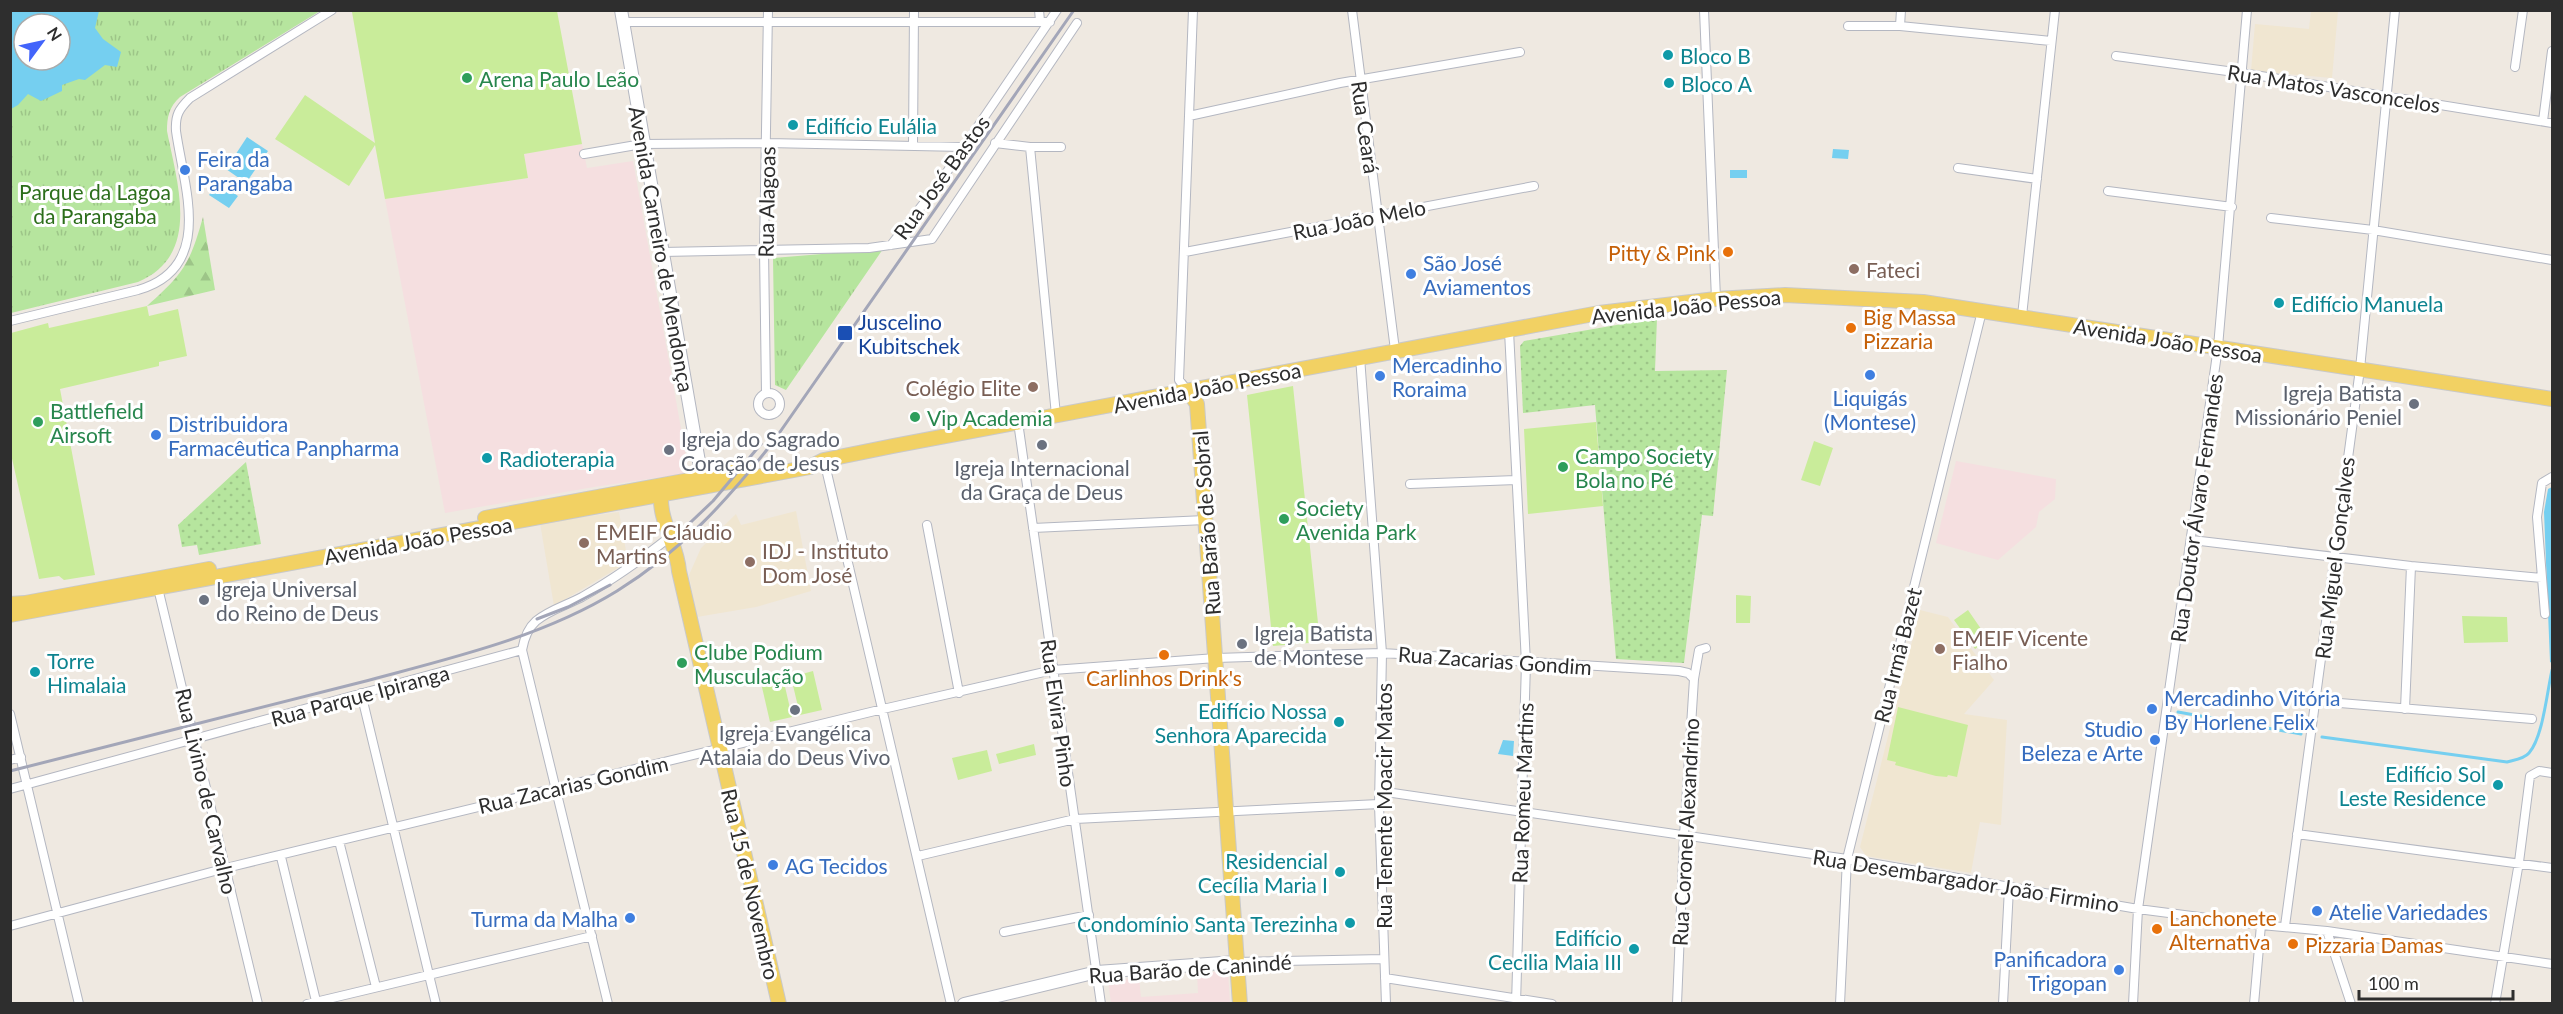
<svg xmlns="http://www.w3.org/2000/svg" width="2563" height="1014" font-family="Lato,sans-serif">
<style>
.education{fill:#f0e6d1}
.medical{fill:#f5dfe0}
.grass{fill:url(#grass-dots)}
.forest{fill:url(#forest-firs)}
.park{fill:url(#park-tufts);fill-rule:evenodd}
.pitch{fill:#c9ec9a}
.water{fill:#75cff0;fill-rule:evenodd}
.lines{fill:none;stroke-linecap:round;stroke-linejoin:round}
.stream{stroke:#75cff0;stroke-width:3}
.street-casing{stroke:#b4b7c1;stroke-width:10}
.secondary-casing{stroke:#b4b7c1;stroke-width:14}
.primary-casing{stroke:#c9c9c9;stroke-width:16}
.street{stroke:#fff;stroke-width:8}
.secondary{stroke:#fff;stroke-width:12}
.primary{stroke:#f2d163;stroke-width:14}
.rail{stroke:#a3a6b8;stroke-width:3}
.culture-dot{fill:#0f9aa8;stroke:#fff;stroke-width:2}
.leisure-dot{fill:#2e9e5b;stroke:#fff;stroke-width:2}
.shop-dot{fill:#3f7fe0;stroke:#fff;stroke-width:2}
.food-dot{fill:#e8710a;stroke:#fff;stroke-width:2}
.education-dot{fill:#8d6e63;stroke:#fff;stroke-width:2}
.transit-dot{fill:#1a4fb4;stroke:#fff;stroke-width:2}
.worship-dot{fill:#6b7280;stroke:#fff;stroke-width:2}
.labels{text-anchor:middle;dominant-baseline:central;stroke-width:6;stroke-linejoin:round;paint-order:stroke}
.culture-label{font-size:21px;fill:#0d838f;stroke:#fff;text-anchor:start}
.leisure-label{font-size:21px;fill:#27864d;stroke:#fff;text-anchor:start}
.street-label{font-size:21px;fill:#2e2e2e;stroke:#fff}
.shop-label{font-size:21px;fill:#366cbe;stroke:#fff;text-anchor:start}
.park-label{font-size:21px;fill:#2c6e1b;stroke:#fff}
.food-label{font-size:21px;fill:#c56008;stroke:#fff;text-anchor:start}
.education-label{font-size:21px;fill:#785e54;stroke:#fff;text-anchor:start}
.transit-label{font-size:21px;fill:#164399;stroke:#fff;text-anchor:start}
.worship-label{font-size:21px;fill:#5b616d;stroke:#fff;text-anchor:start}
</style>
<defs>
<pattern id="grass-dots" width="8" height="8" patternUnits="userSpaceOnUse" patternTransform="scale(1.5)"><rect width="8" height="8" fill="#b6e59e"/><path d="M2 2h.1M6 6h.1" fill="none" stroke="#9dc588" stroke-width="1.8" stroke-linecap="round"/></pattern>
<pattern id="forest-firs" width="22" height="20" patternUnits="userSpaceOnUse" patternTransform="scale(1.5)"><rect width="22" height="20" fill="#b6e59e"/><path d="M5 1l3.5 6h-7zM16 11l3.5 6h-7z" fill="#9dc588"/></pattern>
<pattern id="park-tufts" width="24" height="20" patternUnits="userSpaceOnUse" patternTransform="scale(1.5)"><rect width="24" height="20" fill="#b6e59e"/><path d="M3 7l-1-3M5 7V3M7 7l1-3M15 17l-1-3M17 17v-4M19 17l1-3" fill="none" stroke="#9dc588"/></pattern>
</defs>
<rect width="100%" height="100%" fill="#efe9e1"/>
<path class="education" d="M2311,11H2338L2332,78L2251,71L2255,24L2309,29Z
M796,511L811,591L756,607L697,617L689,575L701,548L736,514L741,525Z
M619,512L628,562L554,606L540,523Z
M1920,610L1948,617L1994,680L1964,714L2007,720L2001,825L1980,822L1971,873L1866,856L1860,847Z"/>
<path class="medical" d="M582,144L587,168L633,161L689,473L594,487L445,513L385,199L528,178L524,154Z
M1956,461L2056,479L2055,499L2039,512L2036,527L1998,560L1936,543Z
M1228,971L1230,1003H1111L1108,981L1139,978L1141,997L1198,993L1197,973Z"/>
<path class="grass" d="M1657,318L1655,371L1727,370L1713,516L1702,515L1684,663L1616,659L1595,405L1523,413L1520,346L1524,341Z
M246,462L261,544L199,555L197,545L182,547L178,525Z"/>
<path class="forest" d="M203,217L215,290L147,306C183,274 190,264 203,217Z"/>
<path class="park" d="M10,11H320L180,97C169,107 167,117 167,131C177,183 202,255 138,282L11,313ZM24,24H60V60H24Z
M883,249L786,390L775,385L773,258Z"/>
<path class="pitch" d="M354,10L557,11L582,144L524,154L528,178L385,199L375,145L349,186L275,139L305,95L375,143L352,12Z
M147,306L149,316L178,309L187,356L159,362V366L60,389L95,575L64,580L59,576L39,579L11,454V333L48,323L49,328Z
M1293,386L1320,642L1273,646L1247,395Z
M1596,422L1603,506L1528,514L1524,429Z
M1814,441L1833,448L1820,486L1801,480Z
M1736,595L1751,596L1750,623H1736Z
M1968,610L1988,639L1975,649L1954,620Z
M2462,616L2507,617L2508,642L2464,643Z
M813,671L822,710L800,715L791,677Z
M783,678L792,717L770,722L761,683Z
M1898,707L1968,725L1957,777L1948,775L1947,777L1936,776L1895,765L1896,762L1887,760Z
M1034,744L1036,755L999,764L996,754Z
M987,750L992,771L958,780L952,758Z"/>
<path class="water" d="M11,10L99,11L95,28L103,39L121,52L117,67L105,65L85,80L79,79L62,85V91L41,101L28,94L18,105L11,109ZM24,24H60V60H24Z
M247,137L268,151L246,183L226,169Z
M1833,149L1849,150L1848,159L1832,158Z
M1730,170H1747V178H1730Z
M218,182L238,196L229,208L209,195Z
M2552,487V663L2550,662L2544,512L2548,489Z
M1503,740L1514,741L1513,756L1498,754Z"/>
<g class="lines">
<path class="stream" d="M2178,712L2301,734
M2322,737L2507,762C2514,760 2524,759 2529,753C2543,737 2547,692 2552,670"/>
<defs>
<path id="street" d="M1039,10L1040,21
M1352,10L1395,350
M1704,10L1716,299
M623,22H1050
M1848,26H1900L2051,41
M1900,26L1901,10
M2116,56L2242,73L2552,123
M2515,67L2523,10
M1189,116L1340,83L1520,52
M2543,121L2552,51
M995,143L1030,147H1061
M913,145L914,10
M1030,147L1056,415
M584,154L642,144L767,143L964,147
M1958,168L2037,179
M2108,191L2232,207
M2271,218L2373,230L2552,260
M891,245L938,185L1057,10
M662,252L869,248L932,239L1077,23
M1185,252L1534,186
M2022,316L2055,10
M10,321L138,290C215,268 184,188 176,131C175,115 179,109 190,98L332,10
M1509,331L1526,663L1516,1004
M1360,357L1382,653L1379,804L1386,1004
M1188,391L1179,380L1193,10
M758 404a11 11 0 1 1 22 0a11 11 0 1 1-22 0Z
M766,393L764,250L768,10
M1018,422L1101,1004
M824,460L951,1004
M1410,484L1516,480
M927,525L959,693
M1033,528L1205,520
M2192,540L2411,566L2542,578
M157,584L258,1004
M2545,614L2537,517L2542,483L2552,477
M1694,679L1699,650L1706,648
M361,693L436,1004
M2316,701L2532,719
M2405,709L2411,566
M10,714L79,1004
M10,760L21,757
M10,789L522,650
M1379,791L1847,859L2138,909L2261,925L2327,931L2552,964
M2297,834L2552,868
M339,841L376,987
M918,856L1075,819L1379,804
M281,857L316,1001
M10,926L226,868L883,709L1053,670L1216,658L1382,653L1679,671L1688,673L1694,679L1684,836L1677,1004
M2285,926L2360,369L2395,10
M2327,931L2351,1004
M1004,932L1089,915
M1236,962L1384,959
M1385,978L1552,1004
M307,1004L592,936
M608,1004L522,650C524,639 528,628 536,621C549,610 567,605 582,597C614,579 642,559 671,536
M1840,1004L1847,859L1982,311
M2003,1004L2009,888
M2133,1004L2138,909L2218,347L2247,10
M2254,1004L2261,925
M2495,1004L2519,862L2530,776L2539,771L2552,773"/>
<path id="secondary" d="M621,10L703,485
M964,1004L1097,972L1236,962"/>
<path id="primary" d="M1188,391L1197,404L1240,1004
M662,489C656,517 677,543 679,571L779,1004
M485,518L749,469
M10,604L25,603L209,569
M10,615L810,467L824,460L893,446L1599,313L1716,299L1785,295L1923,302L2552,399"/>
</defs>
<use href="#street" class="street-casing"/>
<use href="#secondary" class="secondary-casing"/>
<use href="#primary" class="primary-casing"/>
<use href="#street" class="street"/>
<use href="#secondary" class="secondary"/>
<use href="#primary" class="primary"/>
<path class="rail" d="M673,539L713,501L761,444
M537,619L568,607L610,585
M10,771C127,741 245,712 362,682C447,659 541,638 617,591C680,552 728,500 773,442L1074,10"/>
</g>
<g class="culture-dot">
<circle cx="1668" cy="55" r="6"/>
<circle cx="1669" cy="83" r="6"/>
<circle cx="793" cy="125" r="6"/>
<circle cx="2279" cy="303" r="6"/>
<circle cx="487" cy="458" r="6"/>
<circle cx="35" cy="672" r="6"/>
<circle cx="1339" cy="722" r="6"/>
<circle cx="2498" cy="785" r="6"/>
<circle cx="1340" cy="872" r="6"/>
<circle cx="1350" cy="923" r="6"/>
<circle cx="1634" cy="949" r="6"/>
</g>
<g class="leisure-dot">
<circle cx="467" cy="78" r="6"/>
<circle cx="915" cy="417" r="6"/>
<circle cx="38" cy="422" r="6"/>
<circle cx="1563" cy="467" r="6"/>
<circle cx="1284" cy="519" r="6"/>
<circle cx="682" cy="663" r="6"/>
</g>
<g class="shop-dot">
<circle cx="185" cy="170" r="6"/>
<circle cx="1411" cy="274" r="6"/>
<circle cx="1870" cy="375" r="6"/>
<circle cx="1380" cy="376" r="6"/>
<circle cx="156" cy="435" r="6"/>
<circle cx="2152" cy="709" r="6"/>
<circle cx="2155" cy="740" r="6"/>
<circle cx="773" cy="865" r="6"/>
<circle cx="2317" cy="911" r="6"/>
<circle cx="630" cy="918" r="6"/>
<circle cx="2119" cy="970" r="6"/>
</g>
<g class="food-dot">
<circle cx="1728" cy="252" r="6"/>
<circle cx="1851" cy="328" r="6"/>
<circle cx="1164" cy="655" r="6"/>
<circle cx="2157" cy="929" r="6"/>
<circle cx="2293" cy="944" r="6"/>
</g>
<g class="education-dot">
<circle cx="1854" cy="269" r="6"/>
<circle cx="1033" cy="387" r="6"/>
<circle cx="584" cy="543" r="6"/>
<circle cx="750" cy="562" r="6"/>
<circle cx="1940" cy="649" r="6"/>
</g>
<rect class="transit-dot" x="837" y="325" width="16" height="16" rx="3"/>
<g class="worship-dot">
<circle cx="2414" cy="404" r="6"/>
<circle cx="1042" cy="445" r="6"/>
<circle cx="669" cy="450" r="6"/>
<circle cx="204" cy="600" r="6"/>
<circle cx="1242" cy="644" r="6"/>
<circle cx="795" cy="710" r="6"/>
</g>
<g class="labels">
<g class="culture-label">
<text x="1680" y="55">Bloco B</text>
<text x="1681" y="83">Bloco A</text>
<text x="805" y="125">Edifício Eulália</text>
<text x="2291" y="303">Edifício Manuela</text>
<text x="499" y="458">Radioterapia</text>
<text x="47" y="660">Torre<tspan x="47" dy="24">Himalaia</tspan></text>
<text x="1327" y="710" text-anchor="end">Edifício Nossa<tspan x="1327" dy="24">Senhora Aparecida</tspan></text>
<text x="2486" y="773" text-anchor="end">Edifício Sol<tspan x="2486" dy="24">Leste Residence</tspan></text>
<text x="1328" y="860" text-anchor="end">Residencial<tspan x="1328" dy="24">Cecília Maria I</tspan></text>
<text x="1338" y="923" text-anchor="end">Condomínio Santa Terezinha</text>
<text x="1622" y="937" text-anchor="end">Edifício<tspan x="1622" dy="24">Cecilia Maia III</tspan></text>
</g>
<g class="leisure-label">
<text x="479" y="78">Arena Paulo Leão</text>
<text x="50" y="410">Battlefield<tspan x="50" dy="24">Airsoft</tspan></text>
<text x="927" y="417">Vip Academia</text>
<text x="1575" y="455">Campo Society<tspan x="1575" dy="24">Bola no Pé</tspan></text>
<text x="1296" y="507">Society<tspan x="1296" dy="24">Avenida Park</tspan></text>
<text x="694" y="651">Clube Podium<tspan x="694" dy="24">Musculação</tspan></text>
</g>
<g class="street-label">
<text transform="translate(2334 88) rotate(9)">Rua Matos Vasconcelos</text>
<text transform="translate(1366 127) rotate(82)">Rua Ceará</text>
<text transform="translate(941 177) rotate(-54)">Rua José Bastos</text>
<text transform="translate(766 202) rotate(-89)">Rua Alagoas</text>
<text transform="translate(1359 219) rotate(-11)">Rua João Melo</text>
<text transform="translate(662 249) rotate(80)">Avenida Carneiro de Mendonça</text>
<text transform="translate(1686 306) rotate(-6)">Avenida João Pessoa</text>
<text transform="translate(2168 340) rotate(9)">Avenida João Pessoa</text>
<text transform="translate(1207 387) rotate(-11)">Avenida João Pessoa</text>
<text transform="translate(2196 508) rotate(-82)">Rua Doutor Álvaro Fernandes</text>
<text transform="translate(1206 523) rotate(-94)">Rua Barão de Sobral</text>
<text transform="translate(418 540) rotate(-10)">Avenida João Pessoa</text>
<text transform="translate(2334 558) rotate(-83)">Rua Miguel Gonçalves</text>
<text transform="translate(1897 655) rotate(-76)">Rua Irmã Bazet</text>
<text transform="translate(1495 660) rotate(4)">Rua Zacarias Gondim</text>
<text transform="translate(360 695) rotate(-15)">Rua Parque Ipiranga</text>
<text transform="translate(1059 713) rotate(82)">Rua Elvira Pinho</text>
<text transform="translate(573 784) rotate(-13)">Rua Zacarias Gondim</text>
<text transform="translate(207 791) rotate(77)">Rua Livino de Carvalho</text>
<text transform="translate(1522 793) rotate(-88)">Rua Romeu Martins</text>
<text transform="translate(1383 806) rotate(-90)">Rua Tenente Moacir Matos</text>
<text transform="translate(1685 832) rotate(-87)">Rua Coronel Alexandrino</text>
<text transform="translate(1966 880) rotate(9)">Rua Desembargador João Firmino</text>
<text transform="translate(751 884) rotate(77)">Rua 15 de Novembro</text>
<text transform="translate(1190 968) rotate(-4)">Rua Barão de Canindé</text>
</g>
<g class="shop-label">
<text x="197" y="158">Feira da<tspan x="197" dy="24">Parangaba</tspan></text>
<text x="1423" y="262">São José<tspan x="1423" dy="24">Aviamentos</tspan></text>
<text x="1392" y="364">Mercadinho<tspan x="1392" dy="24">Roraima</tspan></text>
<text x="1870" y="397" text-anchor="middle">Liquigás<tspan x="1870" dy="24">(Montese)</tspan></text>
<text x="168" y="423">Distribuidora<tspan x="168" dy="24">Farmacêutica Panpharma</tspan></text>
<text x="2164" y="697">Mercadinho Vitória<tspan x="2164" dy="24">By Horlene Felix</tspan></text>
<text x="2143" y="728" text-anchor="end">Studio<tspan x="2143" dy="24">Beleza e Arte</tspan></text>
<text x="785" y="865">AG Tecidos</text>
<text x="2329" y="911">Atelie Variedades</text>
<text x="618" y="918" text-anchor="end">Turma da Malha</text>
<text x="2107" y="958" text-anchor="end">Panificadora<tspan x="2107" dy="24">Trigopan</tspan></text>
</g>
<g class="park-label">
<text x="95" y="191">Parque da Lagoa<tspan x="95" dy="24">da Parangaba</tspan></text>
</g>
<g class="food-label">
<text x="1716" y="252" text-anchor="end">Pitty &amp; Pink</text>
<text x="1863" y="316">Big Massa<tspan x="1863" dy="24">Pizzaria</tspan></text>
<text x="1164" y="677" text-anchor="middle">Carlinhos Drink's</text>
<text x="2169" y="917">Lanchonete<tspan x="2169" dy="24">Alternativa</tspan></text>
<text x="2305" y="944">Pizzaria Damas</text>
</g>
<g class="education-label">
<text x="1866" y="269">Fateci</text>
<text x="1021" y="387" text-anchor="end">Colégio Elite</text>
<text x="596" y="531">EMEIF Cláudio<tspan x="596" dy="24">Martins</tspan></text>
<text x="762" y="550">IDJ - Instituto<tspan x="762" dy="24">Dom José</tspan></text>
<text x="1952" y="637">EMEIF Vicente<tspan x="1952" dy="24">Fialho</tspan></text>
</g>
<g class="transit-label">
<text x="858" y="321">Juscelino<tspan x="858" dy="24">Kubitschek</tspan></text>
</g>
<g class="worship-label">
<text x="2402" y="392" text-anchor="end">Igreja Batista<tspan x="2402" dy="24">Missionário Peniel</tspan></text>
<text x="681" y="438">Igreja do Sagrado<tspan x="681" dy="24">Coração de Jesus</tspan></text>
<text x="1042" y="467" text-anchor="middle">Igreja Internacional<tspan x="1042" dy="24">da Graça de Deus</tspan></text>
<text x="216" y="588">Igreja Universal<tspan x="216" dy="24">do Reino de Deus</tspan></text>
<text x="1254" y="632">Igreja Batista<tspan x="1254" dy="24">de Montese</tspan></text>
<text x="795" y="732" text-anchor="middle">Igreja Evangélica<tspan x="795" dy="24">Atalaia do Deus Vivo</tspan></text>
</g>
</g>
<rect width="2563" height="1014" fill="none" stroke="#2e2e2e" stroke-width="24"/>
<g transform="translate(42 42) rotate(57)"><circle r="28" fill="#ffffff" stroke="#ababab" stroke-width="1.5"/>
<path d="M0-4.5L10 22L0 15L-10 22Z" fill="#4264fb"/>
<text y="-9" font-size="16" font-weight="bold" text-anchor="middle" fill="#2e2e2e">N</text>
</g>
<path d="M2359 990v9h154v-9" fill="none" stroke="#2e2e2e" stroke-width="3"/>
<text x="2368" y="990" font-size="18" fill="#2e2e2e" stroke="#ffffff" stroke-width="4.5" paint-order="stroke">100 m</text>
</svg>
